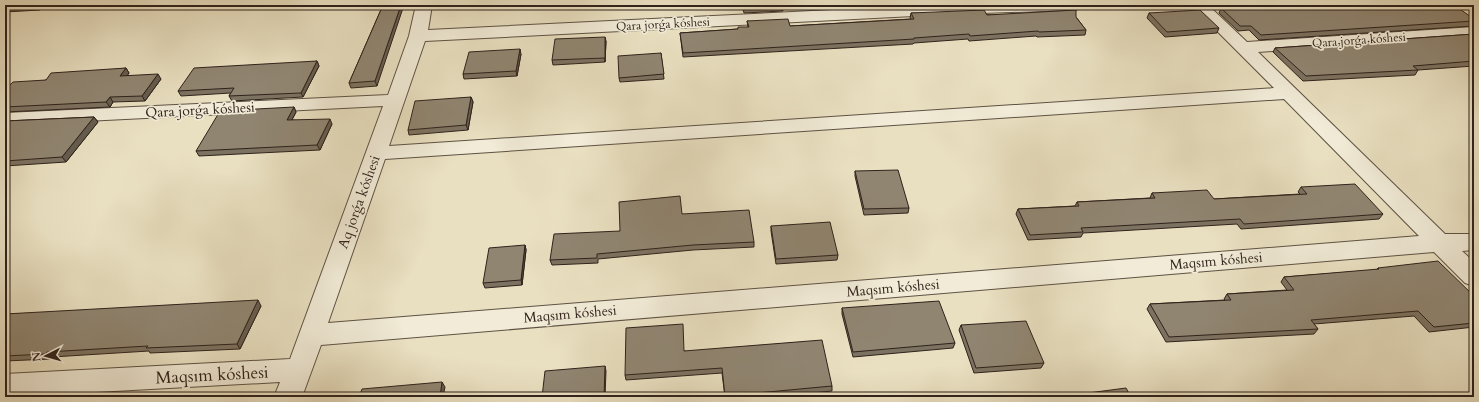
<svg xmlns="http://www.w3.org/2000/svg" width="1479" height="402" font-family="Cardo,serif">
<style>
.lines{fill:none;stroke-linecap:round;stroke-linejoin:round}
.minor-casing{stroke:#5e5244;stroke-width:2}
.minor{fill:#f1ebd7;fill-rule:evenodd}
.wall{fill:#7c7261;stroke:#2f221b}
.shaded-wall{fill:#655d4f;stroke:#2f221b}
.building{fill:#908571;stroke:#2f221b}
.labels{text-anchor:middle;dominant-baseline:central;stroke-width:3.5;stroke-linejoin:round;paint-order:stroke}
.far-street-label{font-size:12px;fill:#2f221b;stroke:#f1ebd7}
.street-label{font-size:14px;fill:#2f221b;stroke:#f1ebd7}
.near-street-label{font-size:17px;fill:#2f221b;stroke:#f1ebd7}
</style>
<rect width="100%" height="100%" fill="#e9e0c1"/>
<filter id="stains"><feTurbulence type="fractalNoise" baseFrequency=".005" numOctaves="4"/><feColorMatrix values="0 0 0 0 .2 0 0 0 0 .09 0 0 0 0 .02 0 0 0 .5 -.17"/></filter>
<radialGradient id="worn" r=".72"><stop offset=".6" stop-color="#630" stop-opacity="0"/><stop offset="1" stop-color="#630" stop-opacity=".3"/></radialGradient>
<g class="lines">
<defs>
<path id="minor" d="M416,5H432L428,30L934,5H1083L1081,8L1075,10L953,14L425,41L389,146L1274,88L1191,5H1208L1247,42L1474,27V37L1258,52L1445,234H1474V250L1462,251L1474,262V286L1465,283L1434,252L321,345L302,397H274L280,382L5,397V374L290,359L383,106L5,125V113L388,95L409,36ZM1284,99L1419,236L328,323L385,159Z"/>
</defs>
<use href="#minor" class="minor-casing"/>
<use href="#minor" class="minor"/>
</g>
<path class="wall" d="M5,5H44L40,10L5,12Z
M383,5L377,86L351,88L349,83Z
M742,5H783V11L744,13Z
M1221,8L1474,19V25L1473,26L1259,40L1249,30L1238,31L1219,13Z
M911,13L1076,17L1086,30L1085,35L1037,37L1036,36L969,41L968,39L914,43L913,44L683,57L680,33L738,29L748,27L747,21L790,26L911,19L910,18Z
M1149,13L1219,28L1217,33L1165,37L1147,18Z
M1474,34V66L1418,70L1415,75L1303,81L1273,52L1275,48Z
M606,41L605,62L553,65L552,60Z
M661,53L664,79L620,82L619,78Z
M521,54L517,76L464,79L463,74Z
M317,61L319,66L303,97L232,101L229,96L231,93L181,96L178,91Z
M126,68L129,73L127,76L161,79L145,101L113,102L110,107L5,112V90L46,80Z
M471,97L473,102L468,130L409,135L408,130Z
M294,107L296,112L292,120L332,124L320,150L199,156L196,151Z
M94,117L98,122L66,162L5,166V121Z
M855,171L909,208L908,213L864,215L855,176Z
M1301,187L1383,214L1379,219L1241,229L1237,224L1083,233L1081,237L1028,240L1016,214L1018,209L1075,206L1077,202L1150,198L1152,193L1214,199L1300,194L1298,192Z
M682,214L754,242V247L693,250L598,259V263L552,265L550,260L620,231Z
M771,226L838,255L837,260L776,264L771,231Z
M525,245L526,250L522,285L485,288L483,283Z
M1378,268L1474,296V327L1429,332L1414,316L1314,324L1318,329L1314,334L1166,342L1147,309L1150,304L1225,300L1224,299L1227,294L1287,290L1281,282L1284,277L1376,270Z
M261,306L240,349L150,353L149,351L52,357L50,359L5,361V314Z
M842,308L955,343L953,348L853,357L842,314Z
M961,325L1044,363L1041,368L974,373L959,330Z
M685,351L832,386V391L771,397H725L722,373L626,380L625,375Z
M1088,393L1131,397H1086Z"/>
<path class="shaded-wall" d="M36,5H44L40,10Z
M401,5H404L377,86L375,81Z
M605,37L606,41L605,62Z
M520,49L521,54L517,76L516,71Z
M317,61L319,66L303,97L301,93Z
M126,68L129,73L123,81L120,76Z
M158,74L161,79L145,101L142,96Z
M110,97L113,102L110,107L106,102Z
M471,97L473,102L468,130L466,125Z
M294,107L296,112L289,125L287,120Z
M94,117L98,122L66,162L62,157Z
M330,119L332,124L320,150L317,145Z
M525,245L526,250L522,285L521,280Z
M258,300L261,306L240,349L237,344Z
M47,352L52,357L50,359L45,354Z
M605,366L606,371L605,397H604Z
M442,382L445,387L443,397H440Z"/>
<path class="building" d="M5,5H36L5,7Z
M383,5H401L375,81L349,83Z
M743,5H783V6L744,8Z
M1291,5H1454L1474,19V21L1261,35L1251,26H1240L1221,8Z
M984,10L987,15L1076,10V17L1086,30L1039,32L1038,31L970,36L969,34L914,38V39L683,53L680,33L738,29V27H749L747,21L788,19L790,26L914,19L911,13Z
M1200,10L1219,28L1167,32L1149,13Z
M1474,34V61L1413,66L1418,70L1306,76L1275,48Z
M605,37V58L552,60L555,39Z
M520,49L516,71L463,74L469,52Z
M661,53L664,74L619,78L618,56Z
M317,61L301,93L229,96L234,88L178,91L194,68Z
M126,68L120,76L158,74L142,96L110,97L106,102L5,107V90L13,82L46,80L51,73Z
M471,97L466,125L408,130L415,101Z
M294,107L287,120L330,119L317,145L196,151L220,111Z
M94,117L62,157L5,161V121Z
M898,170L909,208L864,209L855,171Z
M1355,184L1383,214L1244,224L1240,219L1081,228L1083,232L1030,235L1018,209L1079,206L1077,202L1155,198L1152,193L1207,190L1214,199L1307,194L1301,187Z
M680,196L682,214L749,210L754,242L693,245L597,254V258L550,260L554,234L620,231L619,202Z
M830,222L838,255L776,259L771,226Z
M525,245L521,280L483,283L489,248Z
M1438,261L1474,296V323L1434,327L1418,311L1311,320L1318,329L1169,337L1150,304L1231,300L1227,294L1294,290L1284,277L1379,269L1378,268Z
M258,300L237,344L146,348L148,346L47,352L45,354L5,356V314Z
M939,301L955,343L853,352L842,308Z
M1026,321L1044,363L976,368L961,325Z
M683,324L684,351L822,340L832,386L725,396L722,368L625,375L626,328Z
M605,366L604,397H542L545,371Z
M442,382L440,397H359L362,389Z
M1126,388L1131,397H1090L1088,393Z"/>
<g class="labels">
<g class="far-street-label">
<text transform="translate(663 24) rotate(-3)">Qara jorǵa kóshesi</text>
<text transform="translate(1359 40) rotate(-4)">Qara jorǵa kóshesi</text>
</g>
<g class="street-label">
<text transform="translate(200 110) rotate(-3)">Qara jorǵa kóshesi</text>
<text transform="translate(359 202) rotate(-70)">Aq jorǵa kóshesi</text>
<text transform="translate(1216 261) rotate(-5)">Maqsım kóshesi</text>
<text transform="translate(893 288) rotate(-5)">Maqsım kóshesi</text>
<text transform="translate(570 314) rotate(-5)">Maqsım kóshesi</text>
</g>
<g class="near-street-label">
<text transform="translate(212 375) rotate(-3)">Maqsım kóshesi</text>
</g>
</g>
<rect width="1479" height="402" fill="none" stroke="#e9e0c1" stroke-width="20"/>
<rect x="6" y="6" width="1467" height="390" fill="none" stroke="#2f221b" stroke-width="2"/>
<rect x="10" y="10" width="1459" height="382" fill="none" stroke="#2f221b"/>
<g transform="translate(46 356) rotate(264)" stroke="#f1ebd7" stroke-width="3" paint-order="stroke">
<path d="M0-3L7 15L0 10L-7 15Z" fill="#2f221b"/>
<text y="-6" font-size="11" font-weight="bold" text-anchor="middle" fill="#2f221b">N</text>
</g>
<rect width="100%" height="100%" filter="url(#stains)"/>
<rect width="100%" height="100%" fill="url(#worn)"/>
</svg>
